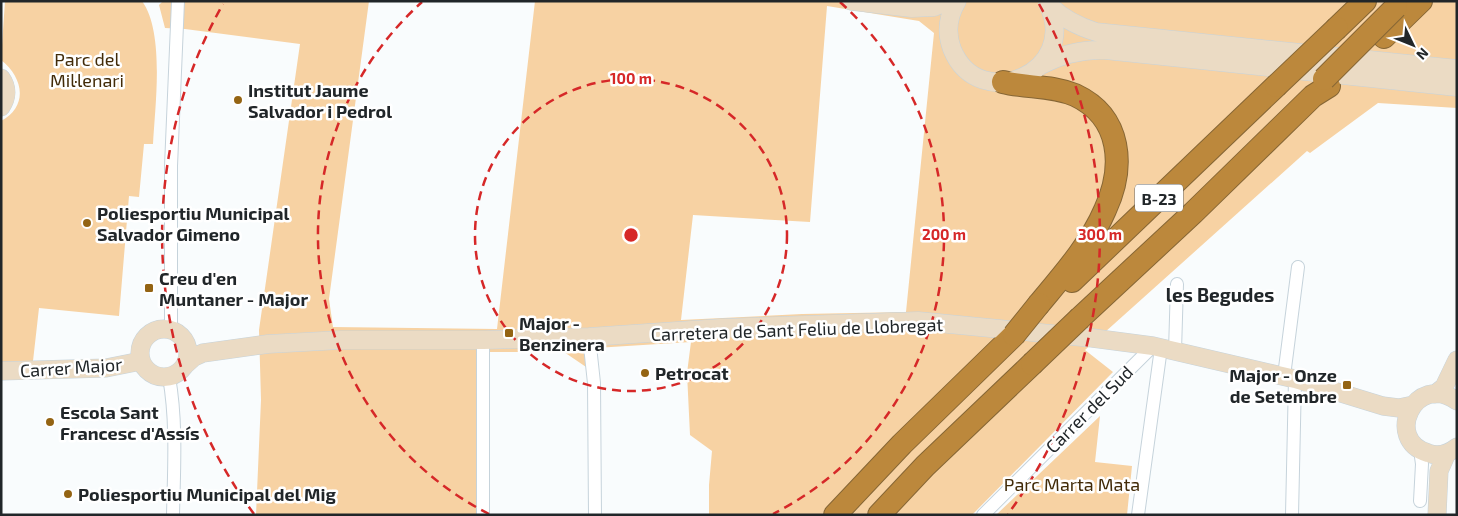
<svg xmlns="http://www.w3.org/2000/svg" width="1458" height="516" font-family="'Exo 2',sans-serif">
<style>
.green{fill:#f7d2a3;fill-rule:evenodd}
.lines{fill:none;stroke-linecap:round;stroke-linejoin:round}
.street-casing{stroke:#c6d3db;stroke-width:14}
.secondary-casing{stroke:#c6d3db;stroke-width:19}
.highway-casing{stroke:#866635;stroke-width:24}
.street{stroke:#fff;stroke-width:12}
.secondary{stroke:#ebdbc4;stroke-width:18}
.highway{stroke:#bc883c;stroke-width:22}
.highway-bridge-casing{stroke:#866635;stroke-width:24;stroke-linecap:butt}
.highway-bridge{stroke:#bc883c;stroke-width:22}
.ring{fill:none;stroke:#d62828;stroke-width:2.5;stroke-dasharray:9 6}
.poi-dot{fill:#946413;stroke:#fff;stroke-width:2}
.labels{text-anchor:middle;dominant-baseline:central;stroke-width:5;stroke-linejoin:round;paint-order:stroke}
.shield{fill:#fff;stroke:#646769;stroke-width:1}
.shield-label{font-size:16px;font-weight:bold;fill:#212629}
.park-label{font-size:18px;fill:#422b08;stroke:#fff}
.poi-label{font-size:18px;font-weight:bold;fill:#212629;stroke:#fff;text-anchor:start}
.street-label{font-size:18px;fill:#212629;stroke:#fff}
.neighbourhood-label{font-size:19px;font-weight:bold;fill:#212629;stroke:#fff}
.centre{fill:#d62828;stroke:#fff;stroke-width:2.5}
.ring-label{font-size:15px;text-anchor:middle;font-weight:bold;fill:#d62828;stroke:#fff;stroke-width:5;stroke-linejoin:round;paint-order:stroke}
</style>
<rect width="100%" height="100%" fill="#f9fcfd"/>
<path class="green" d="M5,1H142C165,33 155,106 153,144H144L139,197L129,196L119,316L39,308L33,361L1,363V121C29,106 23,77 1,60Z
M163,1H369L329,299L333,327L497,329L535,1H1457V108L1378,103L1310,153L1307,151L1085,350L1113,372L972,515H709V485L712,451L690,435L687,373L691,342L595,348L589,369L564,352H486V515H256L261,400L259,330L300,44L185,29L165,28L159,5ZM827,6L919,21L934,33L906,312L802,314L681,320L693,215L810,222Z
M1100,416L1095,462L1132,466L1127,515H996Z"/>
<g class="lines">
<defs>
<path id="street" d="M171,331V166L178,1
M589,337L594,383L595,515
M1175,351L1177,284
M1284,376L1298,267
M169,377C177,422 174,469 173,515
M1420,450L1422,464L1420,501
M483,515V340
M983,515L1153,346
M1138,515L1161,348
M1292,515L1295,379"/>
<path id="secondary" d="M851,1L912,8L934,7L948,1
M957,1C948,16 946,33 952,49C979,116 1081,72 1048,4
M1048,4C1061,18 1077,26 1096,32L1457,69
M1041,65C1062,54 1082,49 1105,50L1457,87
M1,78C8,88 7,98 1,107
M140 353a24 24 0 1 1 48 0a24 24 0 1 1-48 0Z
M184,366L194,357L203,353L268,344L341,340H483L589,337L721,328L918,321L1092,338L1153,346L1295,379L1383,406L1399,408L1413,405
M1,371L106,368L141,361
M1435,394L1444,387L1457,360
M1457,401C1415,371 1383,440 1428,453C1438,457 1448,454 1457,447
M1437,515L1439,471L1447,453"/>
<path id="highway" d="M1337,28L1365,1
M1384,37L1421,1
M1003,82C1027,88 1051,85 1075,95C1122,117 1125,167 1105,210C1090,245 1063,275 1039,304
M1072,281L1276,86
M1080,318L1193,213L1313,96L1329,86
M835,515L902,444L1014,335
M879,515L925,466L1032,364"/>
</defs>
<use href="#street" class="street-casing"/>
<use href="#secondary" class="secondary-casing"/>
<use href="#highway" class="highway-casing"/>
<use href="#street" class="street"/>
<use href="#secondary" class="secondary"/>
<use href="#highway" class="highway"/>
<defs>
<path id="highway-bridge" d="M1324,79L1396,7
M1276,86L1337,28
M1014,335L1039,304
M1032,364L1080,318"/>
</defs>
<use href="#highway-bridge" class="highway-bridge-casing"/>
<use href="#highway-bridge" class="highway-bridge"/>
</g>
<g class="ring">
<circle cx="631" cy="235" r="156"/>
<path d="M489 514A313 313 0 0 1 422 2M840 2A313 313 0 0 1 773 514"/>
<path d="M254 514A469 469 0 0 1 223 4M1039 4A469 469 0 0 1 1008 514"/>
</g>
<g class="poi-dot">
<circle cx="238" cy="100" r="5"/>
<circle cx="87" cy="223" r="5"/>
<rect x="144" y="283" width="10" height="10" rx="2.5"/>
<rect x="504" y="328" width="10" height="10" rx="2.5"/>
<circle cx="645" cy="373" r="5"/>
<rect x="1342" y="380" width="10" height="10" rx="2.5"/>
<circle cx="50" cy="422" r="5"/>
<circle cx="68" cy="494" r="5"/>
</g>
<g class="labels">
<rect class="shield" x="1135" y="184.5" width="48" height="27" rx="4"/>
<g class="shield-label">
<text x="1159" y="198">B-23</text>
</g>
<g class="park-label">
<text x="87" y="59">Parc del<tspan x="87" dy="21">Mil·lenari</tspan></text>
<text x="1072" y="484">Parc Marta Mata</text>
</g>
<g class="poi-label">
<text x="248" y="90">Institut Jaume<tspan x="248" dy="21">Salvador i Pedrol</tspan></text>
<text x="97" y="213">Poliesportiu Municipal<tspan x="97" dy="21">Salvador Gimeno</tspan></text>
<text x="159" y="278">Creu d'en<tspan x="159" dy="21">Muntaner - Major</tspan></text>
<text x="519" y="323">Major -<tspan x="519" dy="21">Benzinera</tspan></text>
<text x="655" y="373">Petrocat</text>
<text x="1337" y="375" text-anchor="end">Major - Onze<tspan x="1337" dy="21">de Setembre</tspan></text>
<text x="60" y="412">Escola Sant<tspan x="60" dy="21">Francesc d'Assís</tspan></text>
<text x="78" y="494">Poliesportiu Municipal del Mig</text>
</g>
<g class="street-label">
<text transform="translate(797 329) rotate(-2)">Carretera de Sant Feliu de Llobregat</text>
<text transform="translate(71 367) rotate(-4)">Carrer Major</text>
<text transform="translate(1089 409) rotate(-45)">Carrer del Sud</text>
</g>
<g class="neighbourhood-label">
<text x="1220" y="294">les Begudes</text>
</g>
</g>
<circle cx="631" cy="235" r="8" class="centre"/>
<g class="ring-label">
<text x="631" y="84">100 m</text>
<text x="944" y="240">200 m</text>
<text x="1100" y="240">300 m</text>
</g>
<rect width="1458" height="516" fill="none" stroke="#212629" stroke-width="5"/>
<g transform="translate(1413 45) rotate(133)" stroke="#ffffff" stroke-width="4" paint-order="stroke">
<path d="M0-4L9 19L0 12L-9 19Z" fill="#212629"/>
<text y="-8" font-size="14" font-weight="bold" text-anchor="middle" fill="#212629">N</text>
</g>
</svg>
